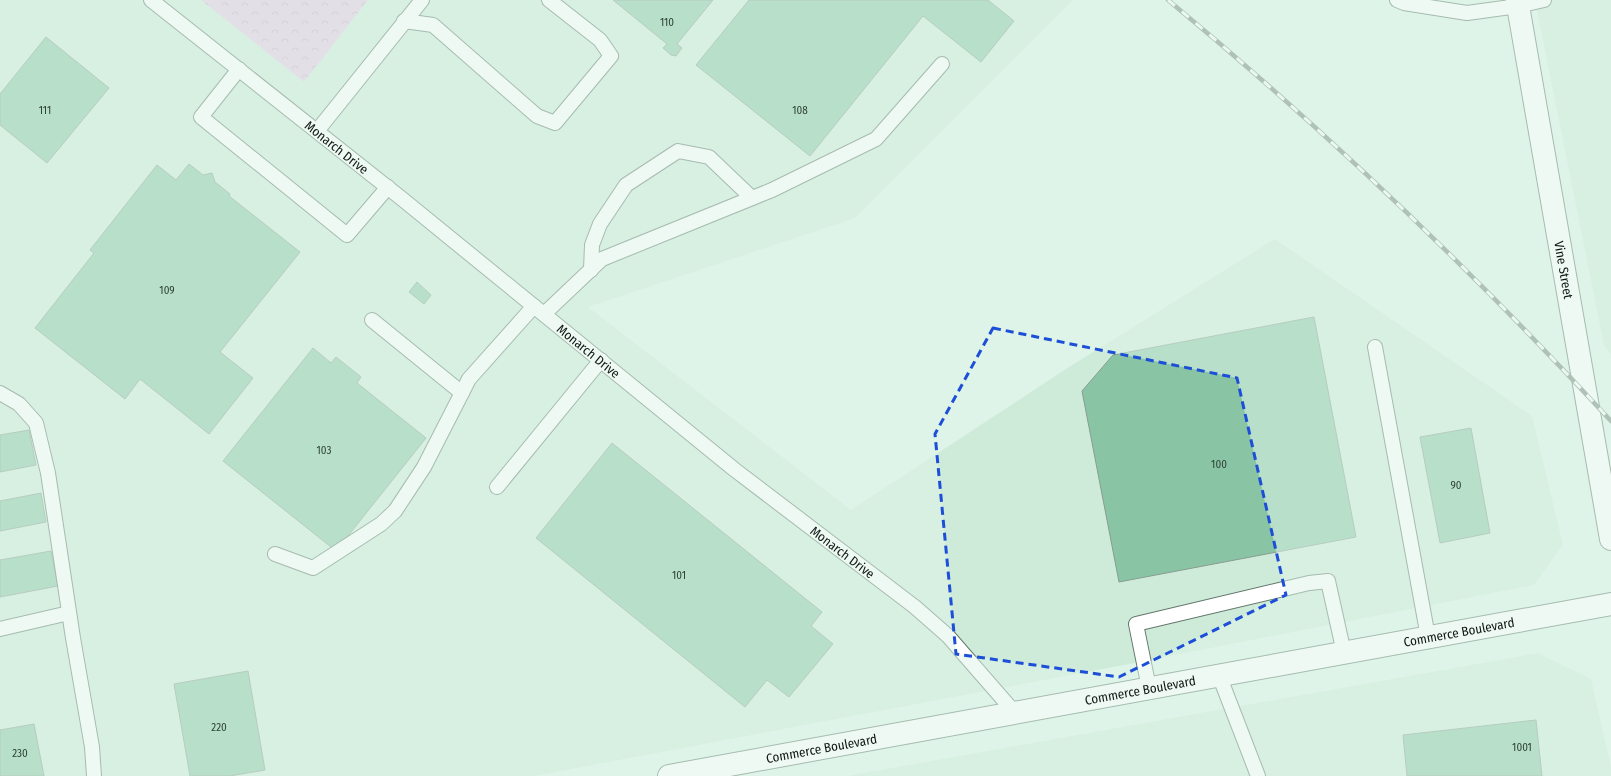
<svg xmlns="http://www.w3.org/2000/svg" width="1611" height="776" font-family="'Fira Sans Condensed',sans-serif">
<style>
.built{fill:#ceebda}
.forest{fill:url(#forest-crowns)}
.building{fill:#89c5a4;stroke:#889c91}
.lines{fill:none;stroke-linecap:round;stroke-linejoin:round}
.service-casing{stroke:#63776c;stroke-width:16}
.tertiary-casing{stroke:#63776c;stroke-width:24}
.service{stroke:#fff;stroke-width:14}
.tertiary{stroke:#fff;stroke-width:22}
.rail-casing{stroke:#78867e;stroke-width:4.5}
.rail{stroke:#f5fef9;stroke-width:3;stroke-dasharray:9;stroke-linecap:butt}
.marked{fill:none;stroke:#1d4ed8;stroke-width:3;stroke-dasharray:8 5;stroke-linejoin:round}
.labels{text-anchor:middle;dominant-baseline:central;stroke-width:3;stroke-linejoin:round;paint-order:stroke}
.number-label{font-size:11px;fill:#2e4237}
.street-label{font-size:13px;fill:#101713;stroke:#f5fef9}
</style>
<defs>
<pattern id="forest-crowns" width="20" height="18" patternUnits="userSpaceOnUse"><rect width="20" height="18" fill="#e9c6e4"/><path d="M2 6a3 3 0 1 1 6 0M12 15a3 3 0 1 1 6 0" fill="none" stroke="#c7a9c3"/></pattern>
</defs>
<rect width="100%" height="100%" fill="#dff4e8"/>
<path class="built" d="M0,0H201L304,82L368,0H1073L855,218L588,307L851,510L1069,367L1275,239L1532,416L1563,545L1534,585L1124,665L534,776H0Z
M1535,0H1611V355L1604,345Z
M1538,653L1591,679L1611,767V776H847Z"/>
<path class="forest" d="M201,0H368L304,82Z"/>
<path class="building" d="M613,0H713L677,44L682,48L676,56L671,55L663,48L667,44Z
M749,0H988L1014,21L981,62L923,16L810,156L696,65Z
M46,37L109,88L47,163L0,125V94Z
M189,164L203,175L212,173L215,182L230,194L229,196L300,252L220,352L253,378L209,434L140,379L125,399L35,328L94,253L90,250L157,165L176,180Z
M417,282L431,295L424,304L409,292Z
M1314,317L1356,537L1119,582L1082,391L1113,355Z
M313,348L331,363L336,357L361,377L357,383L426,438L336,551L223,461Z
M1471,428L1490,533L1440,543L1420,437Z
M29,430L36,465L0,472V435Z
M612,443L822,612L811,626L833,644L789,697L767,680L745,707L536,538Z
M41,493L46,522L0,531V501Z
M51,551L58,586L0,597V560Z
M248,671L265,770L230,776H190L174,684Z
M1536,720L1542,776H1407L1403,735Z
M34,724L44,776H0V730Z"/>
<g class="lines">
<defs>
<g id="service">
<path id="s1" d="M151,0L401,198L735,470L915,607L948,636L1015,713"/>
<path d="M1397,0L1404,3L1467,13L1518,6L1544,0"/>
<path d="M404,21L433,25L537,116L555,123L611,56L600,40L549,0"/>
<path d="M239,69L201,117L347,235L388,187"/>
<path d="M317,131L422,0"/>
<path d="M591,270L592,245L600,224L626,185L678,151L709,157L752,198"/>
<path d="M544,314L602,259L772,190L876,139L942,64"/>
<path d="M372,320L462,393"/>
<path d="M1375,347L1428,637"/>
<path d="M0,393L19,404L36,423L48,473L73,638L92,747L94,776"/>
<path d="M497,487L601,360"/>
<path d="M275,554L313,568L381,524L395,511L424,467L469,379L534,306"/>
<path d="M0,629L69,613"/>
<path d="M1219,675L1258,776"/>
<path d="M1149,688L1136,624L1309,583L1328,581L1344,653"/>
</g>
<g id="tertiary">
<path id="s2" d="M1517,0L1611,539"/>
<path id="s3" d="M669,776L1611,604"/>
</g>
</defs>
<use href="#service" class="service-casing"/>
<use href="#tertiary" class="tertiary-casing"/>
<use href="#service" class="service"/>
<use href="#tertiary" class="tertiary"/>
<defs>
<path id="rail" d="M1168,0C1325,130 1473,271 1611,421"/>
</defs>
<use href="#rail" class="rail-casing"/>
<use href="#rail" class="rail"/>
</g>
<path d="M0 0H1611V776H0ZM993,328L1237,378L1286,595L1119,677L956,654L935,434Z" fill="#dff4e8" fill-opacity=".55" fill-rule="evenodd"/>
<path class="marked" d="M993,328L1237,378L1286,595L1119,677L956,654L935,434Z"/>
<g class="labels">
<g class="number-label">
<text x="667" y="22">110</text>
<text x="45" y="110">111</text>
<text x="800" y="110">108</text>
<text x="167" y="290">109</text>
<text x="324" y="450">103</text>
<text x="1219" y="464">100</text>
<text x="1456" y="485">90</text>
<text x="679" y="575">101</text>
<text x="219" y="727">220</text>
<text x="1522" y="747">1001</text>
<text x="20" y="753">230</text>
</g>
<g class="street-label">
<text stroke="none"><textPath href="#s1" startOffset="237">Monarch Drive</textPath></text>
<text stroke="none"><textPath href="#s2" startOffset="274">Vine Street</textPath></text>
<text stroke="none"><textPath href="#s1" startOffset="561">Monarch Drive</textPath></text>
<text stroke="none"><textPath href="#s1" startOffset="885">Monarch Drive</textPath></text>
<text stroke="none"><textPath href="#s3" startOffset="803">Commerce Boulevard</textPath></text>
<text stroke="none"><textPath href="#s3" startOffset="479">Commerce Boulevard</textPath></text>
<text stroke="none"><textPath href="#s3" startOffset="155">Commerce Boulevard</textPath></text>
</g>
</g>
</svg>
